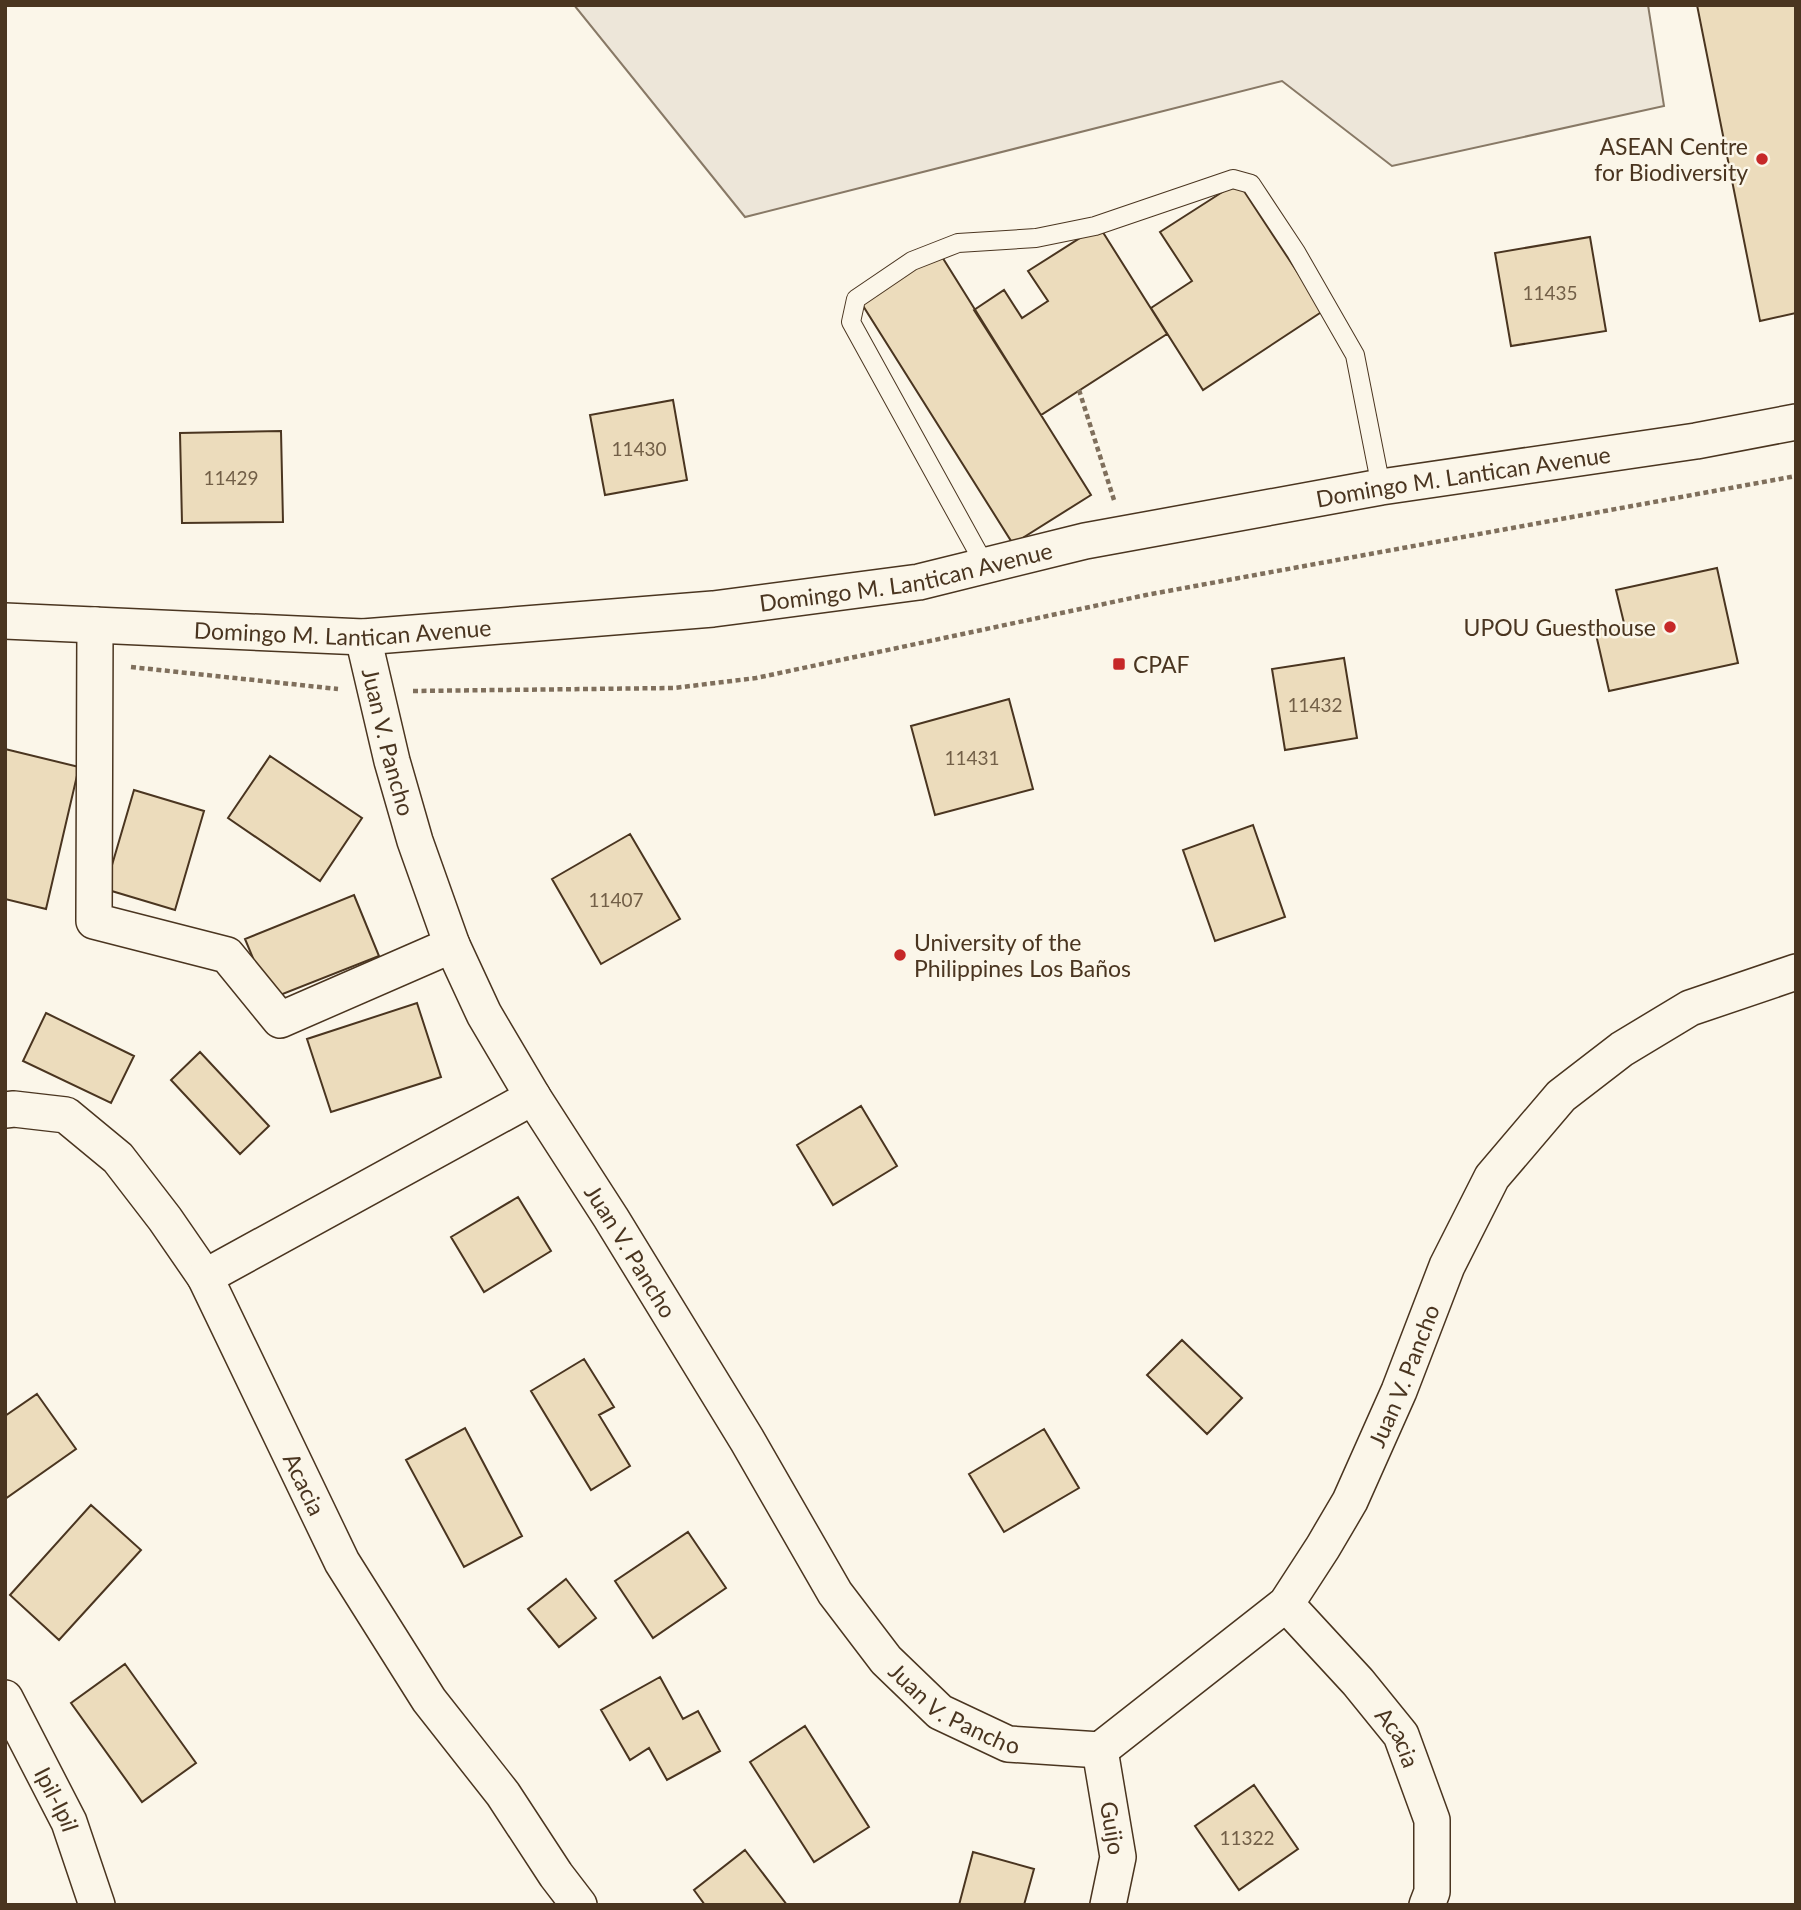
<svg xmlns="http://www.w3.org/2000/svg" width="1801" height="1910" font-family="Lato,sans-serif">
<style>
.green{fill:#ede6d9;stroke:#887966;stroke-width:2}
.building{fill:#ecdcbc;stroke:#4a3520;stroke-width:2}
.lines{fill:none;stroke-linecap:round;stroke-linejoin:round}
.lane-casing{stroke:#4a3520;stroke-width:20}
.street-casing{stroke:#4a3520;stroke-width:38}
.path{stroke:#7f6f5c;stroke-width:4.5;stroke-dasharray:5 3.5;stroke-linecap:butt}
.lane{stroke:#fbf6e9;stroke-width:18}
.street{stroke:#fbf6e9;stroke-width:35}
.poi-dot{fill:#c62828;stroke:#fbf6e9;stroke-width:2.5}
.labels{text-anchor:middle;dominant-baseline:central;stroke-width:5;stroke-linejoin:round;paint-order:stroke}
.number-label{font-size:19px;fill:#725f47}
.poi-label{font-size:23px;fill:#4a3520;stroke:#fbf6e9;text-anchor:end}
.street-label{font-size:23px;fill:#4a3520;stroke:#fbf6e9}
</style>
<rect width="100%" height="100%" fill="#fbf6e9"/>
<path class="green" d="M574,5H1648L1664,106L1392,166L1282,81L745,217Z"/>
<path class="building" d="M1697,5H1796V313L1760,321Z
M1238,182L1323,311L1203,390L1151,308L1192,281L1160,232Z
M1099,226L1167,334L1041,415L974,310L1004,290L1022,318L1048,301L1028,271Z
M1590,237L1606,331L1511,346L1495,253Z
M939,252L1091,495L1013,544L860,301Z
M673,400L687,480L605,495L590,415Z
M281,431L283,522L182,523L180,433Z
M1717,568L1738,663L1609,691L1595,630L1624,623L1616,590Z
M1344,658L1357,738L1285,750L1272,669Z
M1009,699L1033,789L935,815L911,726Z
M5,749L79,767L46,909L5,899Z
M270,756L362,818L320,881L228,818Z
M134,790L204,811L175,910L105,889Z
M1253,825L1285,917L1215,941L1183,850Z
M630,834L680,919L601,964L552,879Z
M354,895L379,956L270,999L245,939Z
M417,1003L441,1077L331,1112L307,1039Z
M46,1013L134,1056L111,1103L23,1061Z
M200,1052L269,1126L240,1154L171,1080Z
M861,1106L897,1166L833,1205L797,1145Z
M518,1197L551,1251L484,1292L451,1237Z
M1182,1340L1242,1398L1207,1434L1147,1375Z
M584,1359L614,1407L599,1415L630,1466L591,1490L531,1391Z
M37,1394L76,1449L5,1499V1416Z
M465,1428L522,1536L464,1567L406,1460Z
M1044,1429L1079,1488L1004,1532L969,1474Z
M91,1505L141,1550L59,1640L10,1595Z
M688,1532L726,1588L653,1638L615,1581Z
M566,1579L596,1618L559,1647L528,1609Z
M125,1664L196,1763L142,1802L71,1703Z
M660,1677L683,1719L698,1711L720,1751L667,1780L649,1748L630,1760L601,1710Z
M805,1726L869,1827L814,1862L750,1762Z
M1254,1785L1298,1849L1239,1890L1195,1826Z
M745,1850L787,1905H705L694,1890Z
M973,1852L1034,1869L1024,1905H959Z"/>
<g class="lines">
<defs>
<path id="lane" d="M986,567L851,322L856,299L912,261L958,243L1036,238L1095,226L1233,179L1251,184L1296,252L1355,355L1381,487"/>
<g id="street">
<path id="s1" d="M5,621L363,637L713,609L919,582L1085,541L1381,487L1696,441L1796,422"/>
<path d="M95,625L94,921L227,955L280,1020L452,945"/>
<path id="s2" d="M363,637L392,761L415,841L452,945L484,1014L533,1097L611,1218L747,1440L835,1593L886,1660L940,1712L1008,1744L1100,1750L1286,1604L1323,1547L1350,1501L1399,1391L1447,1266L1492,1177L1561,1096L1622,1049L1690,1008L1796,972"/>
<path id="s3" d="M5,1110L14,1109L66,1115L118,1158L165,1219L205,1277L342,1562L429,1700L503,1794L556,1875L579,1905"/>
<path d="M205,1277L533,1097"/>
<path id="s4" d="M1286,1604L1358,1682L1401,1735L1432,1820V1892L1427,1905"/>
<path id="s5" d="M5,1698L69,1822L97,1905"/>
<path id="s6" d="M1100,1750L1118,1857L1108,1905"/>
</g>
</defs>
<use href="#lane" class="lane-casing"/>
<use href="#street" class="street-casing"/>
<path class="path" d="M1079,390L1114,500
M131,667L338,689
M413,691L674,688L756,678L1146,595L1796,476"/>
<use href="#lane" class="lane"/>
<use href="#street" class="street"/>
</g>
<g class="poi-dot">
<circle cx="1762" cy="159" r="7"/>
<circle cx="1670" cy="627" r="7"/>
<rect x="1112" y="657" width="14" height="14" rx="3.5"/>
<circle cx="900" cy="955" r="7"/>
</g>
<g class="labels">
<g class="number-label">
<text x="1550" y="292">11435</text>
<text x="639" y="448">11430</text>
<text x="231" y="477">11429</text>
<text x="1315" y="704">11432</text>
<text x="972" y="757">11431</text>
<text x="616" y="899">11407</text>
<text x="1247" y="1837">11322</text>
</g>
<g class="poi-label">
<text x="1748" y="146">ASEAN Centre<tspan x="1748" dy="26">for Biodiversity</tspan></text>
<text x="1656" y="627">UPOU Guesthouse</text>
<text x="1133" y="664" text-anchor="start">CPAF</text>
<text x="914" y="942" text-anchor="start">University of the<tspan x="914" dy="26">Philippines Los Baños</tspan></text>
</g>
<g class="street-label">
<text stroke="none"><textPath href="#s1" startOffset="1472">Domingo M. Lantican Avenue</textPath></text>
<text stroke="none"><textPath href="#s1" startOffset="905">Domingo M. Lantican Avenue</textPath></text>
<text stroke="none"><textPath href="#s1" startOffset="338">Domingo M. Lantican Avenue</textPath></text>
<text stroke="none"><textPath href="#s2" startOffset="108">Juan V. Pancho</textPath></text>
<text stroke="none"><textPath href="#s2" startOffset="676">Juan V. Pancho</textPath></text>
<text stroke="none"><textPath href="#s2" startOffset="1895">Juan V. Pancho</textPath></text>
<text stroke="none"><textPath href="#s3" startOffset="506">Acacia</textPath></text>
<text stroke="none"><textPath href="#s2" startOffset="1244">Juan V. Pancho</textPath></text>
<text stroke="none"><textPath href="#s4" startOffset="175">Acacia</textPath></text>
<text stroke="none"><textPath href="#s5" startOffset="114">Ipil-Ipil</textPath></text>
<text stroke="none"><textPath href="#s6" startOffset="79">Guijo</textPath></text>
</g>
</g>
<rect width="1801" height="1910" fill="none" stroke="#4a3520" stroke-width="14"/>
</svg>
